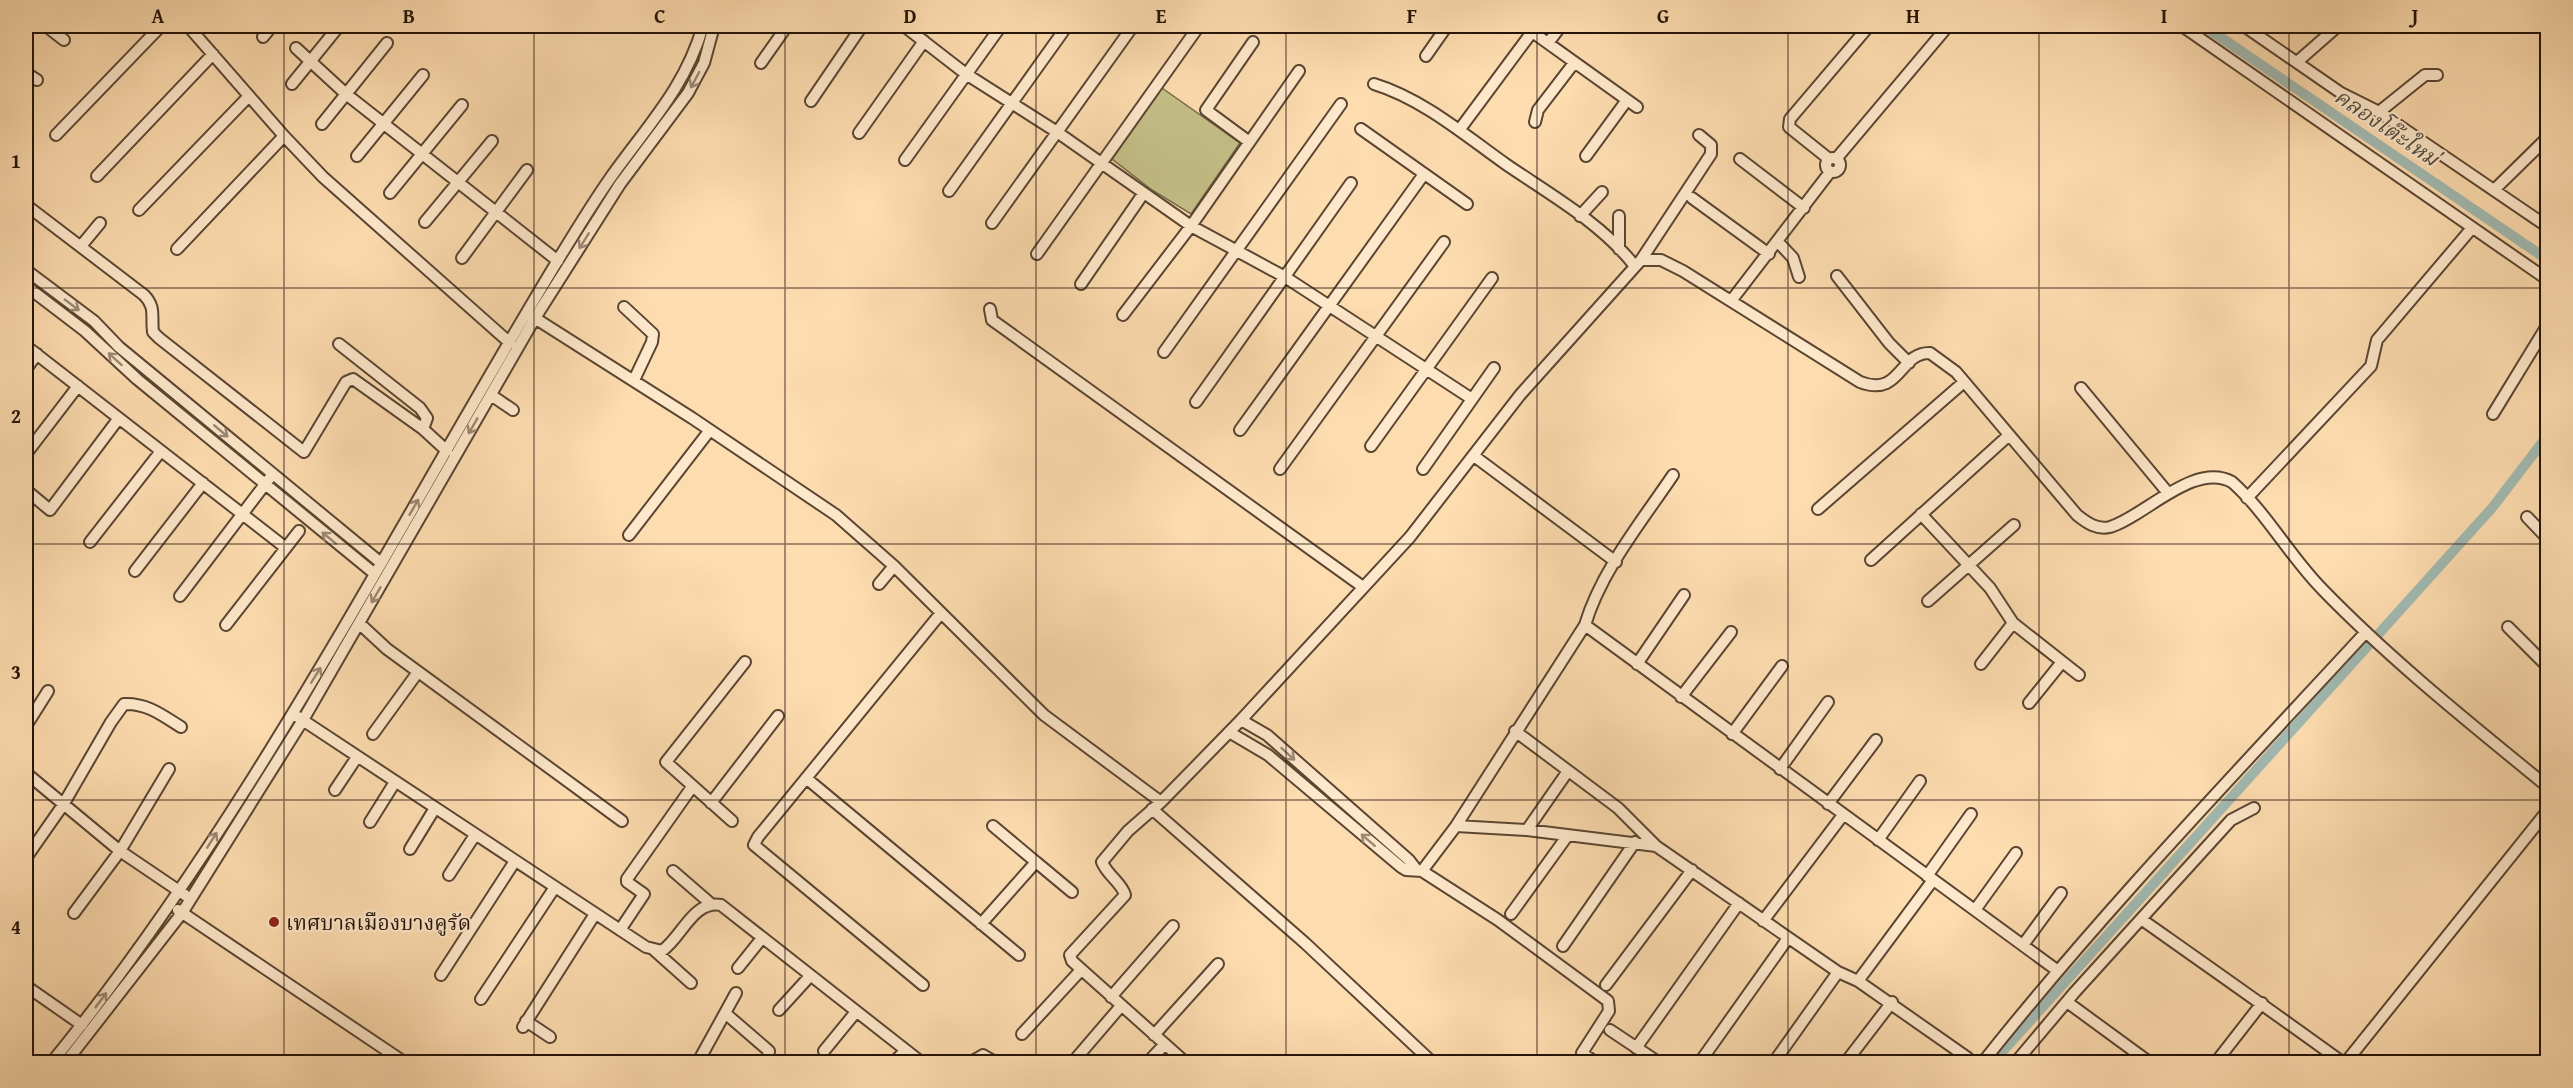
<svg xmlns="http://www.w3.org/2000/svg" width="2573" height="1088" font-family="'Gentium Book Plus','Noto Serif Thai',serif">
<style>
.green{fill:#c4bf87;stroke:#746948;stroke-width:1.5}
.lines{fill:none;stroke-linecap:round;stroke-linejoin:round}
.canal{stroke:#a1bab2;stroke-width:10}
.minor-casing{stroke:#5a4532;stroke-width:14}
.minor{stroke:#fee8cb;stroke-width:10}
.oneway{stroke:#9c8874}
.grid{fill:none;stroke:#241309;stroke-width:1.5;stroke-opacity:0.55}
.poi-dot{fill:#8f2418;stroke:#fee8cb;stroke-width:2}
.labels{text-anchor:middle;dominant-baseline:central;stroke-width:4.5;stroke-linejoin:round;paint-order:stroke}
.poi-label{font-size:21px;fill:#241309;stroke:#fee8cb;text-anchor:start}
.water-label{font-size:22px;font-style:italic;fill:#504d44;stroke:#fee8cb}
.neatline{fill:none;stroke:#241309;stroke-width:2}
.grid-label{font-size:20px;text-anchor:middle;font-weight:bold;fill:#241309}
</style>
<rect width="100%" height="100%" fill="#fddcaf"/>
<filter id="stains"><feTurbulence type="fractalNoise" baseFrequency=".00333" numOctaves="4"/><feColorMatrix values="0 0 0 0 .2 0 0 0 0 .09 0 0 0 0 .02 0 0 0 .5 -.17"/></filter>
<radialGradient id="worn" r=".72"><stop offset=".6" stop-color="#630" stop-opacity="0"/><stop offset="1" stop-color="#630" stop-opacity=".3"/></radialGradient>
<path class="green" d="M1162,88L1240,143L1191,214L1152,190L1112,159Z"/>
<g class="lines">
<path class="canal" d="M2204,26L2548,260
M1993,1062L2492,508L2548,435"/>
<defs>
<path id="minor" d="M46,26L64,40
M188,26L284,136L323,177L510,343
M904,26L966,74L1057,132L1191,226L1285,277L1472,399
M1524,26L1637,107
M2182,26L2548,280
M2244,26L2341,93L2379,112L2548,227
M263,37L272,26
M1548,43L1561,26
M296,48L346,94L558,261
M1426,56L1447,26
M2297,62L2338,26
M761,63L787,26
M26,73L37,80
M292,84L339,26
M1374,84C1423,99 1466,136 1507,165C1551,195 1601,223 1634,265
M811,101L862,26
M2379,112L2425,75H2437
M1535,122L1538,110L1574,63
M322,124L387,43
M1361,129L1467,204
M1460,129L1532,32
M859,133L924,41
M56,135L161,26
M1248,141L1206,110L1253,42
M26,142L27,140
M357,156L423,75
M1586,156L1627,100
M1826 165a7 7 0 1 1 14 0a7 7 0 1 1-14 0Z
M1740,159L1804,208
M1829,159L1789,127L1790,119L1869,26
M1836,159L1948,26
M905,160L1001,26
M97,176L213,54
M2494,190L2548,137
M949,191L1067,26
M390,193L462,105
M1692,198L1769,254
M26,205L144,295C156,307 151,316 153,332L159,338L304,452L346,382L353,379L423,429L447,451
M139,210L249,96
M1580,216L1602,192
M1619,216V249
M425,222L492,141
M992,223L1133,26
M1778,242L1793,258L1799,277
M81,246L100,223
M177,249L284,136
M1037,254L1199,26
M462,258L527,170
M1641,260L1711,154V145L1699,135
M26,270L94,321L119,347L381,563
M1837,276L1889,343L1909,363
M1081,284L1143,194
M26,286L85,331L137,379L375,574
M1731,301L1830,172
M624,307L653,334L652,342L634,380
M990,309L992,320L1363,587
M530,315L692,418L836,515L894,566L1044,715L1161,802
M1123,315L1191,226L1299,71
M339,344L420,408L427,418L423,429
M26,346L286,548
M1164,352L1341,104
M26,369L37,354
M2081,388L2168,493
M491,395L513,410
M1196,402L1351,183
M2493,414L2548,324
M1240,430L1424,174
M1371,446L1492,278
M26,454L78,386
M1474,456L1616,562
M1280,469L1444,242
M1423,469L1494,368
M26,490L50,510L119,418
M2247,498L2371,366L2377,340L2472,228
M1818,509L1964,382
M1921,514L1990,588L2013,623L2079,675
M2527,517L2548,539
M629,535L710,430
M90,542L161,451
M1871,560L2008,436
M135,571L203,483
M879,584L894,566
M180,596L269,479
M1928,601L2014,525
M360,624L387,649L622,821
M226,625L299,531
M1585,625L2058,971
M2508,627L2548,667
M1637,664L1684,595
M1981,664L2013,623
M1681,697L1731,632
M2029,703L2062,662
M298,717L646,947L662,951C682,937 693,900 721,905L921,1062
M1241,720L1267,735L1409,860L1416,869
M26,726L48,691
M1515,731L1618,808L1656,846
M1229,732L1268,755L1401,867L1406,870L1422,871L1456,826L1585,625C1601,571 1642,521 1673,475
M373,734L418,672
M1732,734L1782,666
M1780,769L1828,702
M26,773L120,851L185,895
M806,778L1019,955
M335,790L357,757
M711,803L778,716
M1828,804L1876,740
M1152,809L1305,943L1432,1062
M732,821L666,762L745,662
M370,822L395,782
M993,826L1036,862
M1456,826L1527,830L1656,846L1838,972L1858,981L1933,880
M1527,830L1568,771
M1878,840L1920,781
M410,849L435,808
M26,858L63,805L111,722L124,704C147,703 162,715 181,727
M673,871L710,903
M1422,871L1498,920L1608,1001L1609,1011L1582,1053L1595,1062
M449,875L475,835
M1927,876L1971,814
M178,910L404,1062
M1975,910L2016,853
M74,913L120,851L169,769
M1511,914L1568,835
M2141,919L2231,820L2254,808
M1763,921L1843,815
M981,924L1036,862L1072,892
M620,930L644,894L627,882V879L692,787
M2023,945L2061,893
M1563,946L1635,842
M654,950L691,983
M738,968L762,938
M441,975L515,861
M1858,981L1968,1058
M923,985L754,845L758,837L941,613
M1606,985L1692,870
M26,986L82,1025
M1111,997L1173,926
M481,999L555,887
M2067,1002L2149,1062
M779,1010L810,976
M725,1013L769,1051L767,1062
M526,1021L550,1037
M523,1027L595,914
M1610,1030L1658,1062
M1022,1034L1081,970
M1154,1035L1218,964
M1636,1048L1739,903
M824,1051L855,1013
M52,1062C252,816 394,531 558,260C575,232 592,204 611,177C648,125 685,88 703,26
M66,1062L182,913L303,720L535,318L620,184L688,93L704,63L714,26
M514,1062H521
M698,1062L736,993
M894,1062L905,1051
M971,1062L983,1055L995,1062
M1073,1062L1121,1006
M1148,1062L1165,1044
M1185,1062L1072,961L1070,955L1125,895C1122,883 1107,875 1102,862L1128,831L1161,802L1241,720L1410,537L1520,395L1641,260H1661L1683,271L1860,382C1901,398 1899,352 1930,353L1956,372L2077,515C2087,523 2097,530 2110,527C2144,517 2194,461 2232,482C2267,513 2290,557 2323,590C2393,662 2471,724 2548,787
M1700,1062L1788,938
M1774,1062L1838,972
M1846,1062L1892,1002
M1983,1062C2102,912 2236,773 2366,632
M2016,1062L2074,993L2141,919C2209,967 2276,1014 2342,1062
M2216,1062L2262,1003
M2346,1062L2548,810"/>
</defs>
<use href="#minor" class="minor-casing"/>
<use href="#minor" class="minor"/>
</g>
<defs><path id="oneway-shaft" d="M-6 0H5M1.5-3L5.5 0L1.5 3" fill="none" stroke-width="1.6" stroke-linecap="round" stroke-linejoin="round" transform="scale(1.5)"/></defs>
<g class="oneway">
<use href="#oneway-shaft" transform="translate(695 80) rotate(118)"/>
<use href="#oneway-shaft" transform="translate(584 241) rotate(122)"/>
<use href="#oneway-shaft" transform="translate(72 305) rotate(37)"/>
<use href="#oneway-shaft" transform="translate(115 359) rotate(-138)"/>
<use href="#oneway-shaft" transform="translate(473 426) rotate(120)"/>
<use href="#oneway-shaft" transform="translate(221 431) rotate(40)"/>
<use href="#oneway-shaft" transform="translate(414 507) rotate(-60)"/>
<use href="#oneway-shaft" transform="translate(329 538) rotate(-141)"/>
<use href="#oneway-shaft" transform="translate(376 595) rotate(120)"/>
<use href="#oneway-shaft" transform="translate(316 675) rotate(-58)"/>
<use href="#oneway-shaft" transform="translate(1288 754) rotate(42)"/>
<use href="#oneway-shaft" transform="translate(212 840) rotate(-58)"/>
<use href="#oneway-shaft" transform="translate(1368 840) rotate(-139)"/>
<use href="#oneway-shaft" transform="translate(101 1000) rotate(-53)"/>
</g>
<path class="grid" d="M284,26V1062M534,26V1062M785,26V1062M1036,26V1062M1286,26V1062M1537,26V1062M1788,26V1062M2039,26V1062M2289,26V1062M26,288H2548M26,544H2548M26,800H2548"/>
<circle class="poi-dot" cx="274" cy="922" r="6"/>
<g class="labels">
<g class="poi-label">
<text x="286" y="922">เทศบาลเมืองบางคูรัด</text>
</g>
<g class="water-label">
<text transform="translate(2387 127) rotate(34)">คลองโต๊ะใหม่</text>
</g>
</g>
<rect width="2573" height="1088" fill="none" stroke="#fddcaf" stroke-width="66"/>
<rect x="33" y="33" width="2507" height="1022" class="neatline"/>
<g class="grid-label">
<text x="158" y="23">A</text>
<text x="409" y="23">B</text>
<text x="660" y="23">C</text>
<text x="910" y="23">D</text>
<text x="1161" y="23">E</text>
<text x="1412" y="23">F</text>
<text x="1663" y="23">G</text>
<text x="1913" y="23">H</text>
<text x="2164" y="23">I</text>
<text x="2415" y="23">J</text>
<text x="16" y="168">1</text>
<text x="16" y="423">2</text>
<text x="16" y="679">3</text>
<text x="16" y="934">4</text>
</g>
<rect width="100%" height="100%" filter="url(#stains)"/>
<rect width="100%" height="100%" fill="url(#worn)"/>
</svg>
